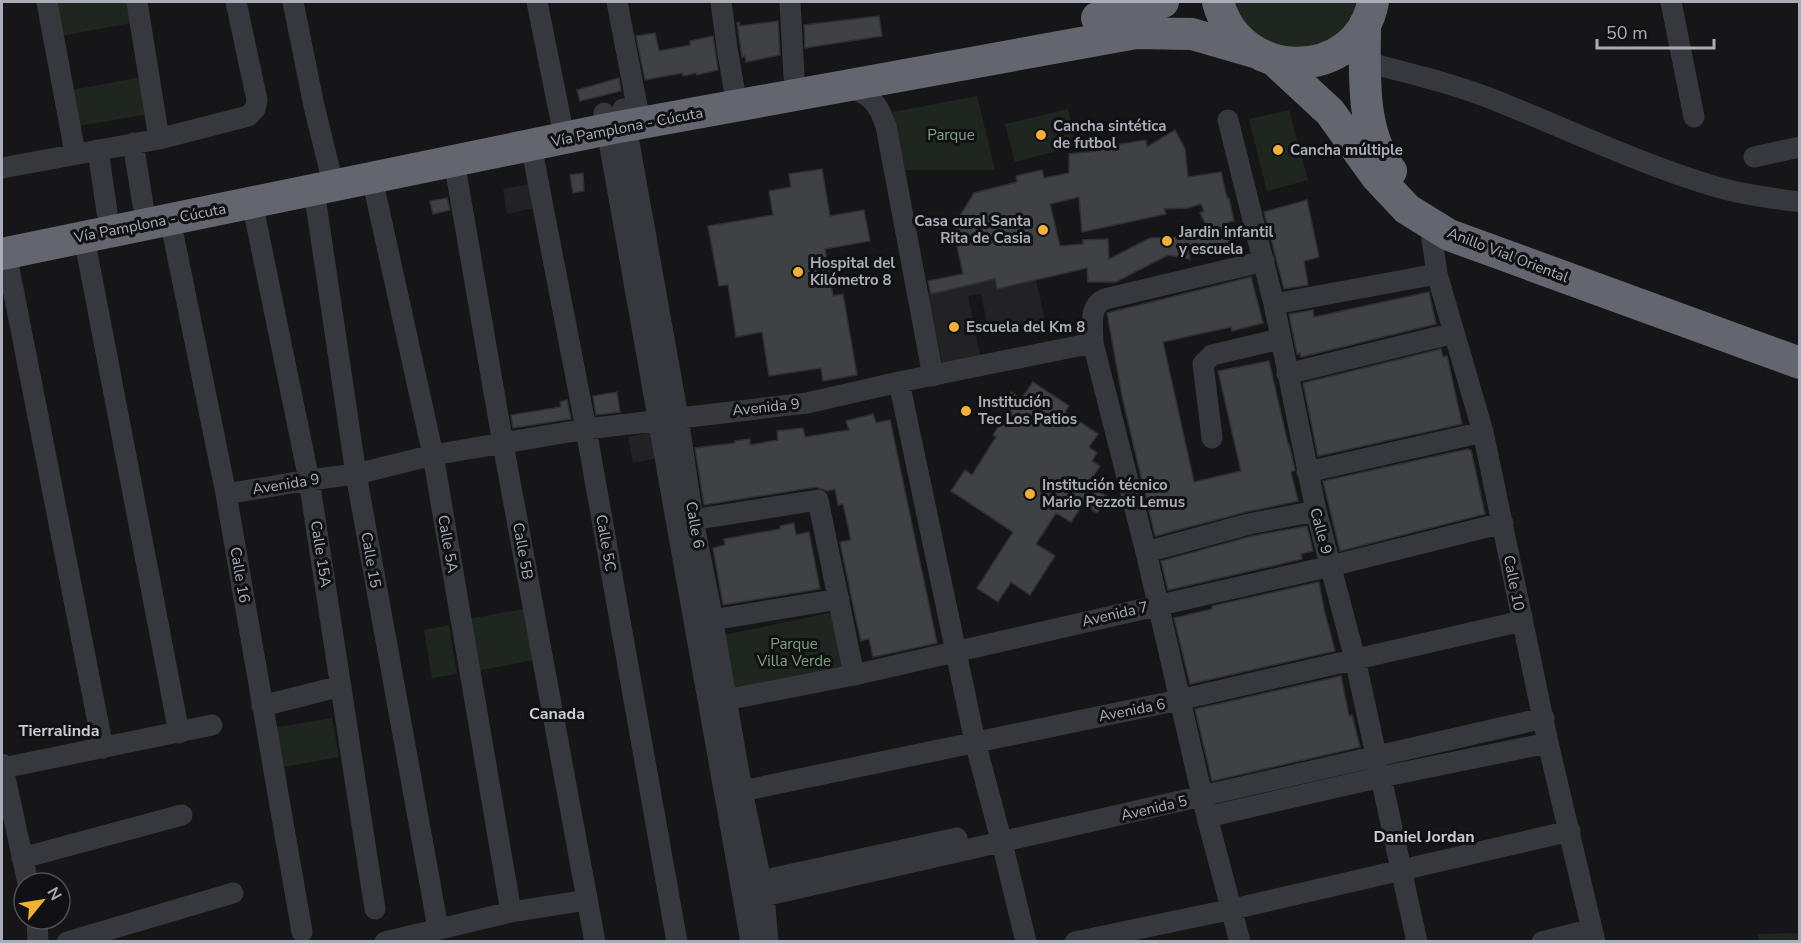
<svg xmlns="http://www.w3.org/2000/svg" width="1801" height="943" font-family="'Nunito Sans',sans-serif">
<style>
.built{fill:#222225}
.green{fill:#1e261f}
.building{fill:#404145;stroke:#303034;stroke-width:1.5;fill-rule:evenodd}
.lines{fill:none;stroke-linecap:round;stroke-linejoin:round}
.minor{stroke:#37383d;stroke-width:21}
.highway{stroke:#63666e;stroke-width:32}
.poi-dot{fill:#f2b134;stroke:#111113;stroke-width:2}
.labels{text-anchor:middle;dominant-baseline:central;stroke-width:6;stroke-linejoin:round;paint-order:stroke}
.poi-label{font-size:15px;font-weight:bold;fill:#a8adb8;stroke:#111113;text-anchor:start}
.street-label{font-size:15px;fill:#a8adb8;stroke:#111113}
.park-label{font-size:15px;fill:#7fa381;stroke:#111113}
.neighbourhood-label{font-size:16px;font-weight:bold;fill:#c9ccd4;stroke:#111113}
</style>
<rect width="100%" height="100%" fill="#161618"/>
<path class="built" d="M530,184L534,208L507,214L503,189Z
M994,278L996,289L1036,280L1045,321L989,333L981,294L968,296L981,360L943,368L927,293Z
M654,431L658,458L633,463L628,437Z"/>
<path class="green" d="M55,2H127L131,23L61,36Z
M1232,2H1360L1355,17L1340,35L1322,47L1277,49L1242,23Z
M142,77L149,114L79,126L72,90Z
M977,96L995,170H904L893,112Z
M1068,109L1076,146L1015,162L1005,124Z
M1289,110L1308,180L1267,191L1249,119Z
M523,609L533,660L477,671L468,619Z
M834,612L846,674L735,697L724,635Z
M449,625L457,674L432,678L424,630Z
M332,718L339,757L279,768L272,728Z
M1799,933V942L1759,941L1757,934Z"/>
<path class="building" d="M879,16L882,36L805,48L804,25Z
M778,21L780,55L746,62L745,56L742,57L737,23L739,22L740,26Z
M655,33L659,51L690,45V41L713,36L718,70L697,75L696,73L683,76L682,73L645,80L636,36Z
M619,78L621,91L580,101L577,90Z
M1175,130L1185,149L1188,177L1221,172L1227,198H1229L1234,221L1228,222L1232,241L1216,246L1219,253L1189,254L1190,259L1168,255L1116,282H1088L1087,268L997,289L995,279L931,294L928,281L963,274L953,227L974,193L1017,182L1016,176L1042,170L1044,178L1069,173V154L1096,151L1112,141L1114,145L1146,140L1147,147ZM1079,197L1082,232L1166,214L1164,209L1188,208L1201,204L1204,211L1200,213L1207,227L1188,237L1150,238L1109,259L1108,239L1083,240V244L1060,246L1050,204Z
M822,169L830,216L864,210L870,241L825,249L833,296L843,294L857,375L823,381L821,368L769,376L762,332L736,337L728,285L719,286L708,226L773,215L769,191L791,187L789,174Z
M583,173L584,191L573,193L570,175Z
M447,198L450,210L433,214L430,201Z
M1307,200L1319,257L1304,261L1308,285L1284,289L1264,212Z
M1251,277L1263,323L1232,331L1231,327L1163,342L1194,482L1241,471L1218,371L1269,361L1288,444H1289L1295,470L1291,472L1298,501L1246,512L1155,536L1122,396L1107,313Z
M1429,292L1436,324L1301,357L1300,353L1297,354L1289,314L1313,310L1314,317Z
M1441,349L1443,357L1447,356L1462,424L1318,456L1303,383Z
M1033,382L1069,406L1065,412L1098,434L1089,447L1097,453L1092,461L1100,466L1088,484L1108,497L1097,513L1083,504L1071,522L1056,513L1036,544L1055,556L1030,595L1011,582L998,602L977,588L1013,532L951,491L965,470L972,475L996,437L993,435L1010,410L1003,405L1011,392L1021,399Z
M617,392L620,412L596,415L593,396Z
M567,400L571,419L513,428L511,415L561,407L560,402Z
M873,414L876,423L890,420L937,643L873,657L869,638L861,641L857,624L840,542L851,540L843,504L838,505L835,489L827,491L816,487L704,505L695,448L735,443V441L750,439V445L778,440L777,431L803,428L805,437L849,430L846,421Z
M1468,449V450H1471L1485,514L1340,551L1323,481Z
M794,523L796,535L809,532L820,589L723,605L713,548L725,545L724,539L780,529V526Z
M1307,526L1313,551L1301,554L1302,559L1168,590L1161,561L1252,536Z
M1319,582L1324,609L1335,651L1190,684L1174,618L1212,609V606Z
M1341,676L1349,716L1352,715L1360,747L1212,781L1195,709Z"/>
<g class="lines">
<path class="minor" d="M47,2L75,153
M137,2L159,139
M293,2L314,106L330,171
M537,2L561,121
M617,2L637,106
M721,2L727,48L734,88
M790,2L794,76
M1671,2L1694,117
M1365,62C1408,73 1451,83 1492,99C1565,128 1635,162 1710,185C1739,194 1770,198 1800,202
M845,86C869,93 878,102 886,126L933,376
M623,109L678,417L693,520L710,605L742,791L764,896L768,942
M604,113L751,942
M1228,120L1274,304L1316,511L1355,659L1417,942
M133,143L143,205
M531,145L586,429L677,942
M98,150L107,212
M1754,157L1800,147
M454,161L503,444L595,942
M2,168L159,139L248,116L255,109L257,100L236,2
M372,178L433,455L511,912
M314,190L356,474L438,928
M252,202L309,480L375,909
M170,219L226,494L302,932
M1430,225L1437,274L1483,432L1548,743L1595,942
M84,237L179,733
M6,253L103,748
M1274,304L1437,274
M1287,374L1454,333
M899,382L975,742L1002,843L1026,942
M1212,438L1203,364L1212,355L1280,339
M1307,472L1483,432
M226,494L309,480L356,474L433,455L586,429L807,403L899,382L1093,343
M679,522L818,500L854,675
M1146,552L1249,524L1316,511
M712,620L839,599
M725,700L854,675L1331,566L1503,523
M262,706L341,686
M2,764L28,883
M3,768L212,725
M742,791L1179,700L1522,621
M1207,817L1381,777L1548,743
M22,858L182,815
M761,881L957,838
M764,896L1544,718
M37,919L38,942
M67,942L233,893
M385,942L511,912L587,900
M1075,942L1233,909L1570,831
M1240,942L1207,817L1146,552L1093,343C1093,327 1088,306 1105,299L1264,261
M1542,942L1592,929"/>
<path class="highway" d="M1218,2C1240,84 1358,82 1373,2
M1097,18L1140,10L1163,2
M1365,24C1365,71 1360,132 1391,171
M1275,61L1330,112L1376,176L1407,209L1449,235L1800,363
M2,254L608,129L1136,33L1192,34L1254,52"/>
</g>
<g class="poi-dot">
<circle cx="1041" cy="135" r="6"/>
<circle cx="1278" cy="150" r="6"/>
<circle cx="1043" cy="230" r="6"/>
<circle cx="1167" cy="241" r="6"/>
<circle cx="798" cy="272" r="6"/>
<circle cx="954" cy="327" r="6"/>
<circle cx="966" cy="411" r="6"/>
<circle cx="1030" cy="494" r="6"/>
</g>
<g class="labels">
<g class="poi-label">
<text x="1053" y="126">Cancha sintética<tspan x="1053" dy="17">de futbol</tspan></text>
<text x="1290" y="150">Cancha múltiple</text>
<text x="1031" y="221" text-anchor="end">Casa cural Santa<tspan x="1031" dy="17">Rita de Casia</tspan></text>
<text x="1179" y="232">Jardin infantil<tspan x="1179" dy="17">y escuela</tspan></text>
<text x="810" y="263">Hospital del<tspan x="810" dy="17">Kilómetro 8</tspan></text>
<text x="966" y="327">Escuela del Km 8</text>
<text x="978" y="402">Institución<tspan x="978" dy="17">Tec Los Patios</tspan></text>
<text x="1042" y="485">Institución técnico<tspan x="1042" dy="17">Mario Pezzoti Lemus</tspan></text>
</g>
<g class="street-label">
<text transform="translate(627 127) rotate(-11)">Vía Pamplona - Cúcuta</text>
<text transform="translate(150 223) rotate(-11)">Vía Pamplona - Cúcuta</text>
<text transform="translate(1508 255) rotate(21)">Anillo Vial Oriental</text>
<text transform="translate(766 407) rotate(-6)">Avenida 9</text>
<text transform="translate(286 484) rotate(-9)">Avenida 9</text>
<text transform="translate(695 525) rotate(80)">Calle 6</text>
<text transform="translate(1321 531) rotate(75)">Calle 9</text>
<text transform="translate(606 543) rotate(80)">Calle 5C</text>
<text transform="translate(448 544) rotate(80)">Calle 5A</text>
<text transform="translate(523 551) rotate(80)">Calle 5B</text>
<text transform="translate(321 554) rotate(81)">Calle 15A</text>
<text transform="translate(371 560) rotate(80)">Calle 15</text>
<text transform="translate(240 575) rotate(80)">Calle 16</text>
<text transform="translate(1514 583) rotate(79)">Calle 10</text>
<text transform="translate(1115 614) rotate(-13)">Avenida 7</text>
<text transform="translate(1132 710) rotate(-11)">Avenida 6</text>
<text transform="translate(1154 808) rotate(-13)">Avenida 5</text>
</g>
<g class="park-label">
<text x="951" y="135">Parque</text>
<text x="794" y="644">Parque<tspan x="794" dy="17">Villa Verde</tspan></text>
</g>
<g class="neighbourhood-label">
<text x="557" y="714">Canada</text>
<text x="59" y="731">Tierralinda</text>
<text x="1424" y="837">Daniel Jordan</text>
</g>
</g>
<rect width="1801" height="943" fill="none" stroke="#a8adb8" stroke-width="6"/>
<g transform="translate(42 901) rotate(60)"><circle r="28" fill="#111113" stroke="#4d4f55" stroke-width="1.5"/>
<path d="M0-4.5L10 22L0 15L-10 22Z" fill="#f2b134"/>
<text y="-9" font-size="16" font-weight="bold" text-anchor="middle" fill="#a8adb8">N</text>
</g>
<path d="M1597 39v9h117v-9" fill="none" stroke="#a8adb8" stroke-width="3"/>
<text x="1606" y="39" font-size="18" fill="#a8adb8" stroke="#111113" stroke-width="4.5" paint-order="stroke">50 m</text>
</svg>
